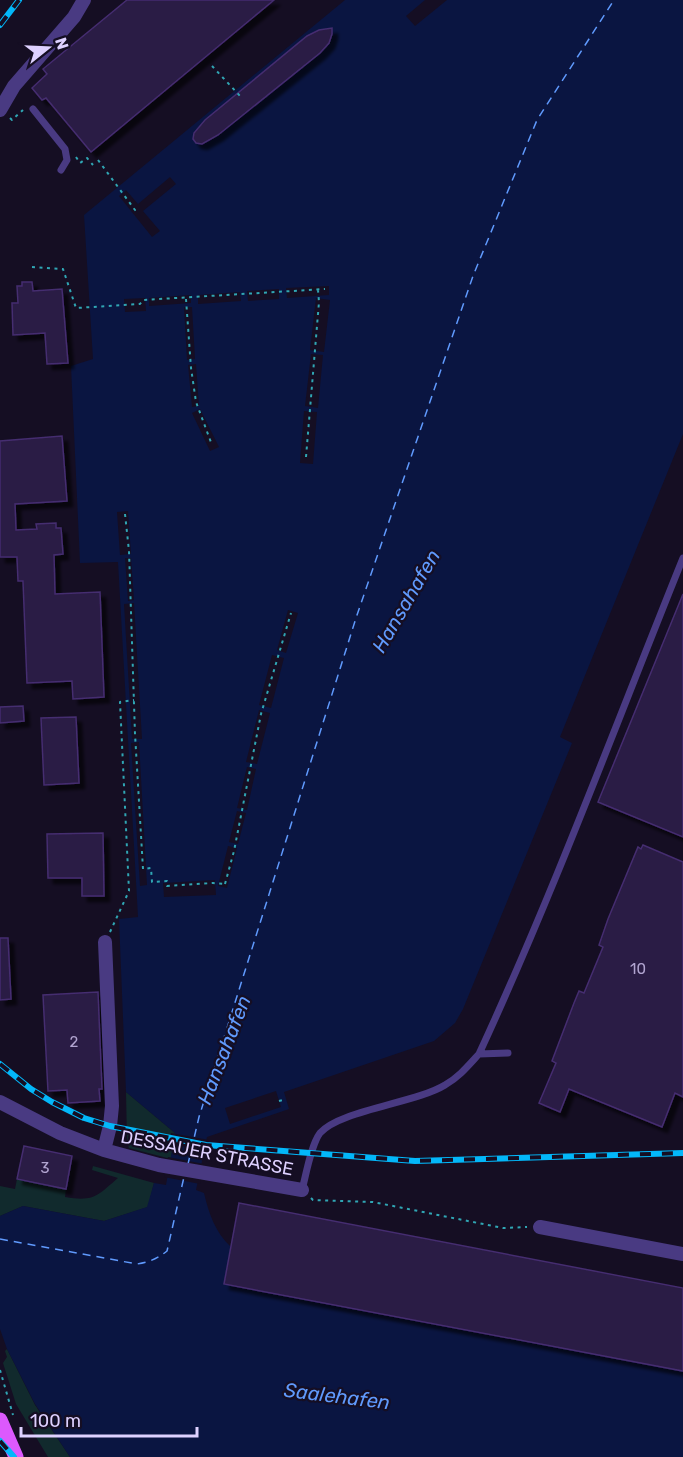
<svg xmlns="http://www.w3.org/2000/svg" width="683" height="1457" font-family="Rubik,sans-serif">
<style>
.green{fill:#112a2d}
.water{fill:#0a1541}
.pier{fill:#150e23}
.lines{fill:none;stroke-linecap:round;stroke-linejoin:round}
.ferry{stroke:#609afd;stroke-width:1.5;stroke-dasharray:8 6;stroke-linecap:butt}
.building{fill:#2a1b44;stroke:#452d70;stroke-width:1.5;filter:url(#shadow)}
.path{stroke:#30a6b4;stroke-width:2;stroke-dasharray:3 4.5;stroke-linecap:butt}
.service{stroke:#493a82;stroke-width:7}
.minor{stroke:#493a82;stroke-width:14}
.primary{stroke:#dc59fd;stroke-width:15}
.rail-casing{stroke:#03b7f9;stroke-width:6}
.rail{stroke:#150e23;stroke-width:4;stroke-dasharray:11;stroke-linecap:butt}
.labels{text-anchor:middle;dominant-baseline:central;stroke-width:4.5;stroke-linejoin:round;paint-order:stroke}
.number-label{font-size:15px;fill:#b1a4d0}
.street-label{font-size:18px;fill:#ded1ff;stroke:#150e23}
.water-label{font-size:20px;font-style:italic;fill:#609afd;stroke:#150e23}
</style>
<defs>
<filter id="shadow"><feDropShadow dx="5.5" dy="5.5" stdDeviation="1.5" flood-color="#0009"/></filter>
</defs>
<rect width="100%" height="100%" fill="#150e23"/>
<path class="green" d="M126,1092L175,1133L171,1159L129,1148L127,1141Z
M93,1166L154,1183L148,1207L104,1221L23,1206L0,1216V1186L15,1189L17,1179L66,1189L65,1197C94,1202 97,1196 118,1178L92,1170Z
M7,1349L35,1405L70,1457H48L16,1404L3,1363L7,1357L5,1351Z"/>
<path class="water" d="M345,0H683V434L560,737L572,743L463,1009L455,1023L434,1041L284,1092L289,1109L207,1137L196,1190L204,1193C209,1214 215,1232 231,1247L224,1284L515,1340L517,1330L683,1371V1457H70L35,1404L7,1349L0,1329V1216L23,1206L104,1221L147,1207L154,1183L166,1185L175,1133L126,1092L119,919L138,917L118,562L80,563L71,366L93,359L84,215Z"/>
<path class="pier" d="M425,0H447L415,26L406,16Z
M170,177L176,184L143,211L160,231L152,237L119,196L126,190L138,204Z
M329,286V295L287,298L286,288Z
M279,289V299L248,301L247,291Z
M240,292L241,301L198,304V295Z
M191,295V303L149,306V298Z
M145,298L146,311L125,312L124,299Z
M316,298L330,300L324,352L310,350Z
M184,307H192L195,359L187,360Z
M311,354L323,355L318,408L305,406Z
M196,364L199,406L192,407L188,365Z
M200,409L219,447L210,451L192,413Z
M304,411L317,412L313,464L300,463Z
M128,511L131,554L120,555L117,512Z
M125,558H131L134,600L128,601Z
M134,603L142,739H132L124,604Z
M288,610L298,613L286,653L277,650Z
M272,655L284,658L271,708L259,705Z
M259,710L270,713L257,764L246,762Z
M139,742L147,885L140,886L131,743Z
M247,767L256,769L247,810L237,808Z
M237,811L246,813L238,844L229,842Z
M228,846L237,848L227,888L218,886Z
M215,880L216,895L164,897L163,883Z
M276,1091L281,1107L230,1124L225,1108Z
M171,1133L209,1140L207,1151L170,1144Z
M168,1157L204,1164L200,1184L164,1177Z"/>
<g class="lines">
<path class="ferry" d="M188,1164L199,1117L356,618L473,276L537,120L614,0
M0,1239L137,1264C149,1262 157,1259 167,1251L184,1177"/>
</g>
<path class="building" d="M127,0H274L91,152L46,98L42,100L32,88L47,74L43,69Z
M332,28V34L329,43L320,53L218,135L202,144L196,143L193,139L194,133L205,120L307,36L319,30Z
M22,282H32L33,291L62,289L68,363L47,364L45,333L13,335L12,303H18L17,286H22Z
M62,436L67,501L15,504L16,530L37,529L36,524L56,523V528H61L63,554L54,555L55,594L100,592L104,697L73,699L72,681L27,683L23,581H18L17,557H0V441Z
M683,594V837L598,802Z
M23,706L24,721L0,723V707Z
M76,717L79,783L44,785L41,718Z
M103,833L104,896H82V878H48L47,834Z
M643,845L683,862V1097L675,1093L662,1127L569,1089L560,1112L539,1103L556,1063L552,1061L574,1003L579,991L584,993L603,947L599,945L608,919L638,847L641,849Z
M0,938H8L11,999L0,1000Z
M98,992L102,1089H99L100,1101L68,1103L67,1090L48,1091L43,995Z
M24,1146L72,1156L66,1189L17,1179Z
M239,1203L683,1288V1371L224,1284Z"/>
<g class="lines">
<path class="path" d="M212,66L241,97
M10,118L12,120L23,110
M76,157L80,163L87,158L93,165
M98,160L135,210L132,212
M32,267L63,269L76,308L140,304L143,300L325,289
M186,299L191,368L196,402L212,445
M306,457L319,302L318,290
M125,514L129,551L135,734L143,869L151,868L152,882L167,881V886L213,883L225,884
M225,884L234,851L261,714L291,613
M110,932L129,891L120,702L134,700
M279,1101L286,1099
M311,1198L313,1200L373,1202L503,1228L527,1227
M0,1370L13,1415"/>
<path class="service" d="M33,109L65,149L67,160L61,170
M508,1053L479,1054C554,892 616,724 683,558
M302,1190C306,1175 311,1145 320,1133C340,1110 416,1103 445,1085C459,1077 468,1066 479,1054"/>
<path class="minor" d="M0,110L14,86L74,17L84,0
M0,1102L60,1133L104,1150L159,1165L302,1190
M104,1150L110,1126L112,1106L105,942
M540,1227L683,1254"/>
<path class="primary" d="M0,1420L16,1457"/>
<defs>
<path id="rail" d="M0,25L19,0
M0,1064L31,1089L52,1102L84,1118L110,1126L206,1145L415,1161L683,1153
M0,1441L14,1457"/>
</defs>
<use href="#rail" class="rail-casing"/>
<use href="#rail" class="rail"/>
</g>
<g class="labels">
<g class="number-label">
<text x="638" y="969">10</text>
<text x="74" y="1042">2</text>
<text x="45" y="1168">3</text>
</g>
<g class="street-label">
<text transform="translate(207 1153) rotate(11)">DESSAUER STRASSE</text>
</g>
<g class="water-label">
<text transform="translate(406 601) rotate(-60)">Hansahafen</text>
<text transform="translate(224 1050) rotate(-69)">Hansahafen</text>
<text transform="translate(337 1396) rotate(7)">Saalehafen</text>
</g>
</g>
<g transform="translate(48 48) rotate(72)" stroke="#150e23" stroke-width="4.5" paint-order="stroke">
<path d="M0-4.5L10 22L0 15L-10 22Z" fill="#ded1ff"/>
<text y="-9" font-size="16" font-weight="bold" text-anchor="middle" fill="#ded1ff">N</text>
</g>
<path d="M21 1427v9h176v-9" fill="none" stroke="#ded1ff" stroke-width="3"/>
<text x="30" y="1427" font-size="18" fill="#ded1ff" stroke="#150e23" stroke-width="4.5" paint-order="stroke">100 m</text>
</svg>
